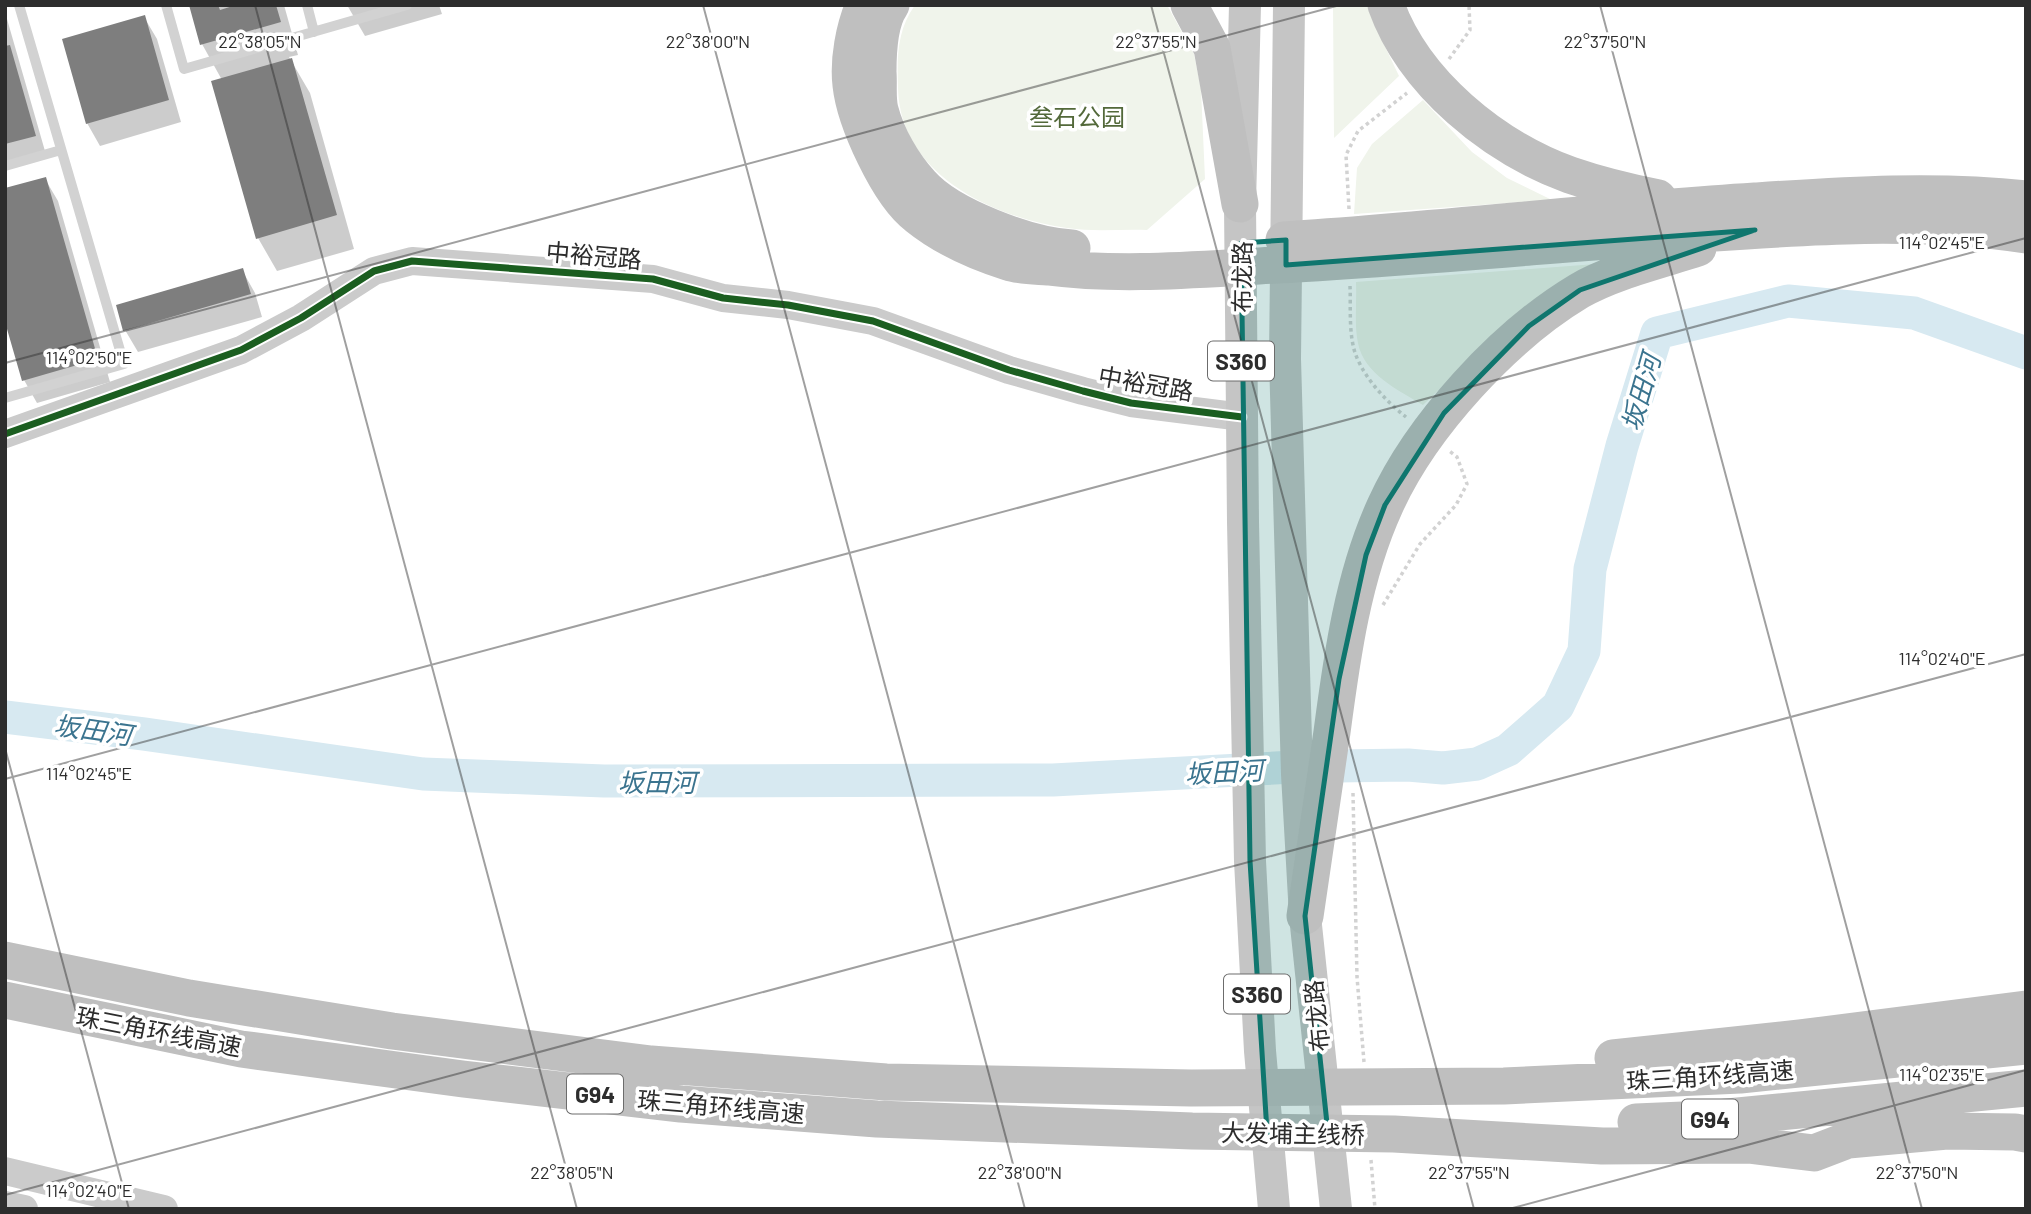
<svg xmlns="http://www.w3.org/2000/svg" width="2031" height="1214" font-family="Barlow,'Noto Sans SC',sans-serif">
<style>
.green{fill:#f0f4eb}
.shadow{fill:#0003}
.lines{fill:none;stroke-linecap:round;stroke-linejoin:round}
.river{stroke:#d7e9f1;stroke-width:33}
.building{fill:#7e7e7e}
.path{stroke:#d2d2d2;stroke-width:3.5;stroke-dasharray:3.5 3.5;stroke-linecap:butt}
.lane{stroke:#d2d2d2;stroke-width:10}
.secondary{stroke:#cbcbcb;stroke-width:28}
.primary{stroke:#c5c5c5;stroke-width:32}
.highway{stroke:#bfbfbf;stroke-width:37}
.cycleway-casing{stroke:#fff;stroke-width:11}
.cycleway{stroke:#1b5e20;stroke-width:7}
.marked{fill:#0f766e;fill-opacity:0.2;stroke:#0f766e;stroke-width:5;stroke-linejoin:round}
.ticks{fill:none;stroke:#2d2d2d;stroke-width:2;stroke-opacity:0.45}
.labels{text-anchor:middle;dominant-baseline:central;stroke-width:7;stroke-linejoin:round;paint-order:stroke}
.shield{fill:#fff;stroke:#6c6c6c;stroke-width:2}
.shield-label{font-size:23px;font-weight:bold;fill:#2d2d2d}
.park-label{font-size:24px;fill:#53693a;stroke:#fff}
.street-label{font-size:24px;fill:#2d2d2d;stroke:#fff}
.water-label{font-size:26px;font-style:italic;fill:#3b748f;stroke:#fff}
.ticks-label{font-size:18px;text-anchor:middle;fill:#2d2d2d;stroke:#fff;stroke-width:7;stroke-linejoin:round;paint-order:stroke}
</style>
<rect width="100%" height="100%" fill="#fff"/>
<path class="green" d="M915,5H1167L1194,54L1201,89L1205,179L1147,230C1121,229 1093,232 1067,228C992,217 899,174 898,87C897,57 897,30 915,5Z
M1333,5H1367L1373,21L1399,76L1334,138Z
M1423,100L1472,152L1507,178L1552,200L1354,214L1357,168L1372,144Z
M1596,264L1504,326L1423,405C1398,390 1364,374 1358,343C1354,324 1357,302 1356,282Z"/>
<path class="shadow" d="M191,5H284L298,55L289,57L310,93L354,249L277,271L258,238L222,80L202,44Z
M347,5H439L442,14L365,36Z
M5,12L47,158L5,170Z
M144,17L157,39L181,122L100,146L87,123Z
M45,179L58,201L110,382L37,403L24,380Z
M242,270L255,293L262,317L138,352L125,330Z"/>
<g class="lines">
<path class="river" d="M5,717L144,734L423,774L604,781L1053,780L1312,766
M1337,766L1408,765L1443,768L1477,764L1508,750L1558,706L1584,651L1590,569L1622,446L1657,333L1788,301L1914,313L2026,353"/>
</g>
<path class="building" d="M189,5H218L220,10L236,5H276L281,22L200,45Z
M145,15L169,100L86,124L62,39Z
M10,45L36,136L5,144V46Z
M292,58L337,215L256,239L211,81Z
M46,177L98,359L22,381L5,322V188Z
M243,268L251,294L123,331L116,305Z"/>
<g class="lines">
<path class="path" d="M1449,59L1470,30L1469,5
M1349,209L1346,155L1358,131L1407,93
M1350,286C1351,308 1348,337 1357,358C1367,381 1387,402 1406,417
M1383,605L1420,544L1456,505L1467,484L1457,457L1448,450
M1353,793L1357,977L1364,1062
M1371,1160L1375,1209"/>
<path class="lane" d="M166,5L184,69L407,5
M307,5L314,32
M5,166L61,150
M5,398L124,364L19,5"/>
<path class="secondary" d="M5,434L241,350L301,318L374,271L412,261L653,279L723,298L788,305L873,321L1009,370L1083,391L1131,403L1242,417
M5,1171L164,1209
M5,1205L24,1209"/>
<path class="primary" d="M1245,5L1240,204L1243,522L1250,861L1260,1051L1274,1209
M1289,5L1285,359L1297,774L1305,916L1336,1209"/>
<path class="highway" d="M864,5C854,28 848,60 851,85C855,121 888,194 917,216C943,237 976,252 1008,262C1020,266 1035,266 1048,267C1118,276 1189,270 1259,266C1402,259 1544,245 1686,235C1801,227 1912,218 2026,235
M891,5C879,22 878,52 878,72C879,84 877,99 880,110C887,137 903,164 921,184C949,216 1030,246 1072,248
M1189,5L1212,48L1240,204
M1386,5C1414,83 1493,147 1570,175C1599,185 1628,192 1658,198
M1284,240C1441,230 1598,211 1755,201C1846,195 1935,189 2026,199
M1305,916C1314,855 1323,794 1332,732C1342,656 1353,576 1385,506C1421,426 1504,336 1579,291C1611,272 1661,260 1698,248
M5,960L189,998L392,1031L651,1064L886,1082L1191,1088L1504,1086L1740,1075L2026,1046
M5,1000L241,1049L463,1079L681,1104L877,1119L1192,1131L1394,1134L1602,1146L1748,1145L1814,1153L1848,1140L1947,1131L2015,1132L2026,1134
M1613,1058L1800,1038L2026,1009
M1636,1122L1707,1119L2026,1088"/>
<defs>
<path id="cycleway" d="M5,434L241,350L301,318L374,271L412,261L653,279L723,298L788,305L873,321L1009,370L1083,391L1131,403L1242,417"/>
</defs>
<use href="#cycleway" class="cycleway-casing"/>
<use href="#cycleway" class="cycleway"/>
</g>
<path class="marked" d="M1755,230L1580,290L1529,326L1444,413L1385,505L1366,555L1339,679L1305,916L1328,1133L1267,1132L1250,861L1241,243L1286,240V265Z"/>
<path class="ticks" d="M255,5L577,1209M703,5L1025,1209M1151,5L1474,1209M1600,5L1922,1209M5,363L1340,5M5,748L129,1209M5,779L2026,238M5,1195L2026,654M1509,1209L2026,1070"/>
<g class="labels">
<g class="shield">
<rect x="1208" y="341.5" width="66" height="39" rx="5"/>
<rect x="1224" y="974.5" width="66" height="39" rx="5"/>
<rect x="567" y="1074.5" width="56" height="39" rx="5"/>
<rect x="1682" y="1099.5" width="56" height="39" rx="5"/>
</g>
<g class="shield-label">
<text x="1241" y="361">S360</text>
<text x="1257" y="994">S360</text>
<text x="595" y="1094">G94</text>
<text x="1710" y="1119">G94</text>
</g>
<g class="park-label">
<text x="1077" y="116">叁石公园</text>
</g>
<g class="street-label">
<text transform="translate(594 255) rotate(5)">中裕冠路</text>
<text transform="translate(1241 277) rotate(-90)">布龙路</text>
<text transform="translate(1146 383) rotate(10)">中裕冠路</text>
<text transform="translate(1316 1016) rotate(-96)">布龙路</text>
<text transform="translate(159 1031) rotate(11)">珠三角环线高速</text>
<text transform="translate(1710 1075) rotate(-4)">珠三角环线高速</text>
<text transform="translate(721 1106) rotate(5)">珠三角环线高速</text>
<text transform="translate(1293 1133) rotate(1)">大发埔主线桥</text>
</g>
<g class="water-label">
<text transform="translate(1640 392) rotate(-74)">坂田河</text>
<text transform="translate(93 729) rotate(8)">坂田河</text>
<text transform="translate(1224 771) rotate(-3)">坂田河</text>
<text x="657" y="781">坂田河</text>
</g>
</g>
<g class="ticks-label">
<text x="260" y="48">22°38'05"N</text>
<text x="708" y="48">22°38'00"N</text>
<text x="1156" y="48">22°37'55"N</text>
<text x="1605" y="48">22°37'50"N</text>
<text x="1942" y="249">114°02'45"E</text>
<text x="89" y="364">114°02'50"E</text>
<text x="1942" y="665">114°02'40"E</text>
<text x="89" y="780">114°02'45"E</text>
<text x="1942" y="1081">114°02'35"E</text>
<text x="572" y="1179">22°38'05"N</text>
<text x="1020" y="1179">22°38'00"N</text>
<text x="1469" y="1179">22°37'55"N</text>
<text x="1917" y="1179">22°37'50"N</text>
<text x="89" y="1197">114°02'40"E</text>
</g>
<rect width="2031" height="1214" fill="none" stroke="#2d2d2d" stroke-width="14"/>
</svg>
